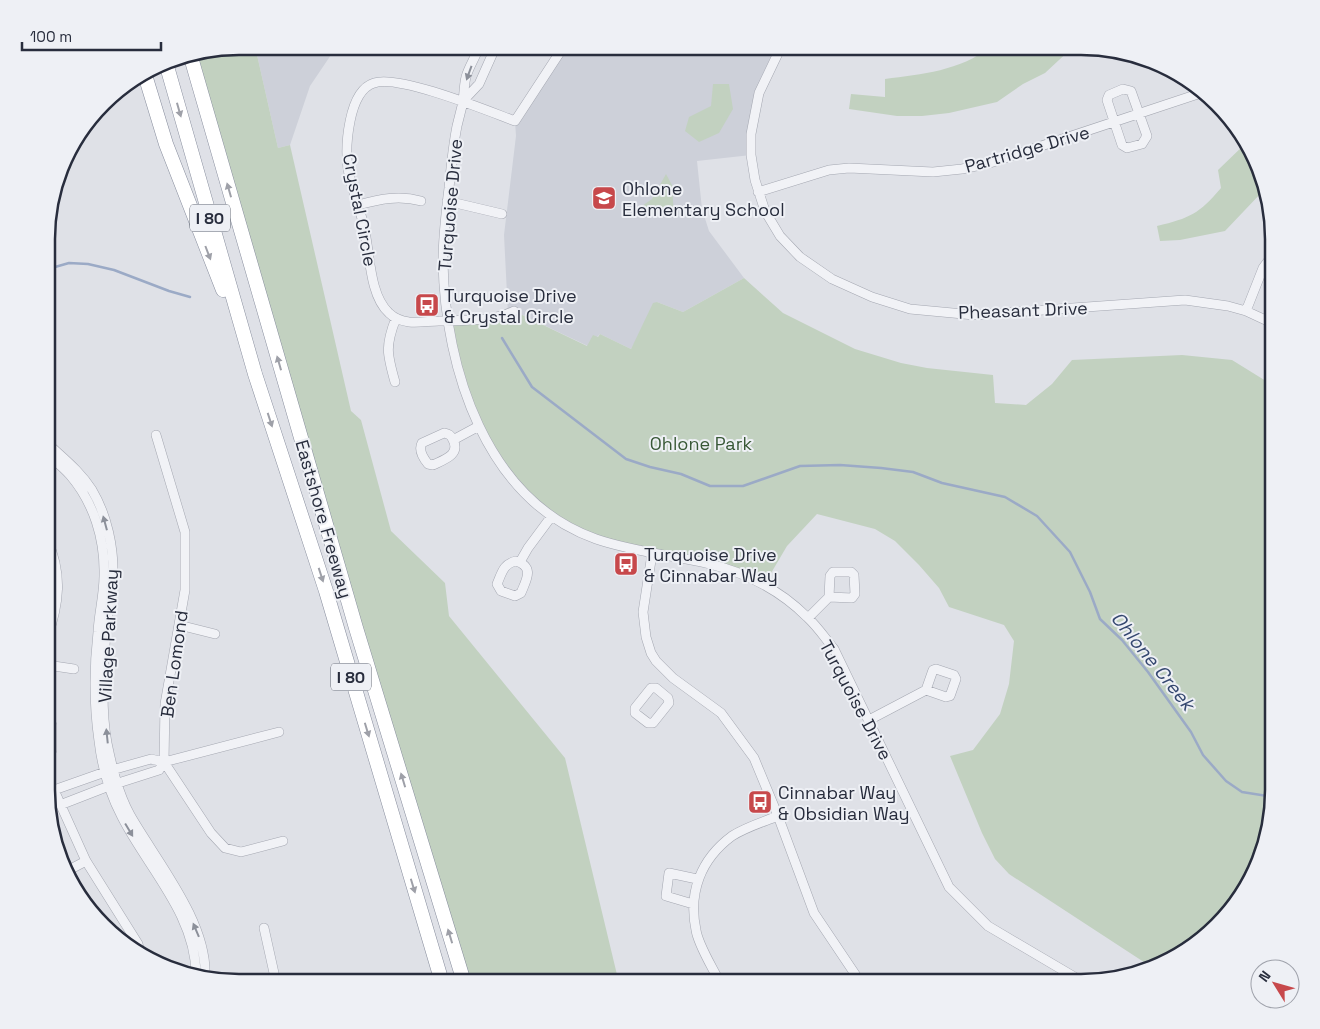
<svg xmlns="http://www.w3.org/2000/svg" width="1320" height="1029" font-family="'Space Grotesk',sans-serif">
<style>
.built{fill:#cdd0d9}
.green{fill:#c2d1c0}
.lines{fill:none;stroke-linecap:round;stroke-linejoin:round}
.stream{stroke:#9baac6;stroke-width:2.5}
.minor-casing{stroke:#a4a7b1;stroke-width:10}
.highway-casing{stroke:#878d9d;stroke-width:15}
.minor{stroke:#f1f2f6;stroke-width:9}
.highway{stroke:#fff;stroke-width:14}
.oneway{fill:#8c909a}
.oneway2{fill:#9ea0a8}
.labels{text-anchor:middle;dominant-baseline:central;stroke-width:4;stroke-linejoin:round;paint-order:stroke}
.shield{fill:#eef0f5;stroke:#636874;stroke-width:1}
.shield-label{font-size:16px;font-weight:bold;fill:#282d3d}
.street-label{font-size:18px;fill:#282d3d;stroke:#eef0f5}
.poi-label{font-size:18px;fill:#282d3d;stroke:#eef0f5;text-anchor:start}
.park-label{font-size:18px;fill:#385836;stroke:#eef0f5}
.water-label{font-size:19px;font-style:italic;fill:#34476f;stroke:#eef0f5}
.rim{fill:none;stroke:#282d3d;stroke-width:2.5}
</style>
<rect width="100%" height="100%" fill="#dfe1e7"/>
<path class="built" d="M255,46H337L310,86L290,145L278,148Z
M564,46L781,47L765,77L751,155L697,161L702,209L709,231L744,278L683,312L657,302L631,349L600,334L588,346L514,311L508,314L504,235L516,136L515,121Z"/>
<path class="green" d="M239,46H255L278,148L290,145L351,411L361,420L391,531L445,583L449,616L565,758L619,983L464,982L190,54Z
M990,47H1073L1045,73L1023,84L997,102L949,113L922,116H897L849,109L851,94L885,97V79C922,74 960,71 990,47Z
M713,84H729L733,109L719,133L699,142L685,131L689,117L711,106Z
M1246,143L1254,154L1263,191L1225,231L1180,240L1160,241L1157,226C1190,218 1199,214 1221,188L1218,170Z
M666,174L672,185L674,216L647,214L639,208L652,199Z
M744,278L783,313L855,349L901,363L927,368L993,375L995,403L1026,405L1052,384L1072,360L1182,355L1232,360L1274,386L1273,803L1259,864L1226,917L1155,968H1153L1009,874L995,859L982,833L950,756L973,750L1000,714L1009,684L1014,641L1004,625L949,607L939,588L919,565L895,541L875,529L817,514L787,546L764,585L750,577L595,539L528,496L479,426L447,321L514,311L587,346L593,335L598,337L600,334L631,349L653,303L657,302L683,312Z"/>
<g class="lines">
<path class="stream" d="M48,269L69,263L88,264L114,270L169,291L190,297
M502,338L532,387L626,459L650,467L681,474L710,486H743L800,466L840,465L881,468L913,472L942,483L1005,497L1037,516L1070,552L1090,592L1100,619L1122,640L1148,672L1191,732L1203,755L1226,781L1242,792L1273,797"/>
<defs>
<path id="minor" d="M479,46C476,57 469,66 466,77C464,85 464,94 463,102C461,110 459,118 457,126C453,146 451,167 449,188C446,212 443,237 443,262C445,369 486,500 596,539C634,552 672,555 710,564C746,573 781,591 807,617C817,626 825,638 834,649L949,887L988,926L1083,982
M781,47L759,93L751,134V155L755,180L765,211L780,236L800,257L832,279L872,297L910,309L974,315L1185,300L1228,306L1246,311L1274,324
M1123,89L1131,91L1147,136L1142,144L1127,148L1122,145L1107,100L1109,95Z
M463,101L479,84L496,46
M71,145L73,142
M758,192L829,170L849,168L933,172L962,169L990,163L1204,92
M447,201L502,214
M358,205C380,199 399,195 421,201
M514,311C491,322 464,320 439,321C430,321 419,323 409,322C402,321 394,318 389,313C369,295 370,252 364,227C360,207 351,188 348,169C345,147 348,91 374,83C398,74 488,111 515,121L564,46
M1246,311L1263,268L1274,253
M395,382C387,354 385,346 396,318
M444,433C449,434 451,435 453,440C461,455 443,460 433,465L428,464C424,459 418,450 422,443Z
M156,435L185,532V590L165,704L164,762L211,833L225,848L241,852L283,841
M453,440L479,426
M47,443C63,458 80,471 92,490C107,515 114,548 113,577C112,596 107,614 106,633C103,666 101,711 107,743C112,767 118,793 130,815C156,861 208,922 205,977
M47,454C55,461 63,467 70,475C94,503 105,539 104,576C104,595 99,613 98,632C94,667 94,706 99,741C102,767 110,794 122,817C148,868 196,915 196,975
M652,554L643,612L646,637L651,653L656,661L673,678L721,713L754,758L778,816L814,913L861,983
M516,561C535,567 526,580 521,593L515,596L501,591L497,584C502,573 503,564 516,561Z
M520,562L528,548L551,517
M808,618L829,597L830,576L833,572H851L854,575L855,594L852,598L829,597
M179,625L215,634
M47,638C59,604 63,574 47,540
M47,665L74,669
M651,688H656L668,698L669,703L653,723H648L635,713V708Z
M869,720L926,690L933,670L936,669L954,675L956,679L950,696L946,697L926,690
M47,760L52,750V725
M47,782L54,790L86,861L138,944L140,952
M54,790L105,772L151,759L164,762L279,732
M60,805L109,786L159,770L164,762
M65,872L86,861
M693,904L666,896L669,873L697,879
M264,928L276,982
M720,983C713,968 698,945 696,930C688,892 701,859 732,836C746,827 763,822 778,816"/>
<path id="highway" d="M190,54L356,628L464,982
M166,63L255,374L326,591L442,982
M145,75L166,144L223,290"/>
</defs>
<use href="#minor" class="minor-casing"/>
<use href="#highway" class="highway-casing"/>
<use href="#minor" class="minor"/>
<use href="#highway" class="highway"/>
</g>
<defs><path id="oneway-solid" d="M-6-.8H1V-3.2L6.5 0L1 3.2V.8H-6Z" transform="scale(1.25)"/></defs>
<g class="oneway">
<use href="#oneway-solid" transform="translate(469 73) rotate(110)"/>
<use href="#oneway-solid" transform="translate(105 523) rotate(-105)"/>
<use href="#oneway-solid" transform="translate(107 736) rotate(-96)"/>
<use href="#oneway-solid" transform="translate(129 830) rotate(59)"/>
<use href="#oneway-solid" transform="translate(196 930) rotate(-113)"/>
</g>
<g class="oneway2">
<use href="#oneway-solid" transform="translate(179 110) rotate(74)"/>
<use href="#oneway-solid" transform="translate(229 190) rotate(-106)"/>
<use href="#oneway-solid" transform="translate(208 253) rotate(69)"/>
<use href="#oneway-solid" transform="translate(279 363) rotate(-106)"/>
<use href="#oneway-solid" transform="translate(270 420) rotate(72)"/>
<use href="#oneway-solid" transform="translate(321 575) rotate(72)"/>
<use href="#oneway-solid" transform="translate(367 730) rotate(73)"/>
<use href="#oneway-solid" transform="translate(403 780) rotate(-107)"/>
<use href="#oneway-solid" transform="translate(413 886) rotate(73)"/>
<use href="#oneway-solid" transform="translate(450 936) rotate(-107)"/>
</g>
<defs>
<symbol id="school-square" viewBox="-11 -11 22 22"><rect x="-9" y="-9" width="18" height="18" rx="4" fill="#c7484b" stroke="#eef0f5"/><path d="M0-5L7-2L0 1L-7-2ZM-4 1L0 2.5L4 1V4Q0 6-4 4Z" fill="#fff"/></symbol>
<symbol id="bus-square" viewBox="-11 -11 22 22"><rect x="-9" y="-9" width="18" height="18" rx="4" fill="#c7484b" stroke="#eef0f5"/><path d="M-5-6H5V4H4V6H2V4H-2V6H-4V4H-5ZM-3.5-4V0h7V-4ZM-3.5 1.2v1.5H-2V1.2ZM2 1.2v1.5H3.5V1.2Z" fill="#fff"/></symbol>
</defs>
<g fill-rule="evenodd">
<use href="#school-square" x="590" y="184" width="28" height="28"/>
<use href="#bus-square" x="413" y="291" width="28" height="28"/>
<use href="#bus-square" x="612" y="550" width="28" height="28"/>
<use href="#bus-square" x="746" y="788" width="28" height="28"/>
</g>
<g class="labels">
<g class="shield">
<rect x="190" y="204.5" width="40" height="27" rx="4"/>
<rect x="331" y="663.5" width="40" height="27" rx="4"/>
</g>
<g class="shield-label">
<text x="210" y="218">I 80</text>
<text x="351" y="677">I 80</text>
</g>
<g class="street-label">
<text transform="translate(1027 149) rotate(-16)">Partridge Drive</text>
<text transform="translate(450 205) rotate(-85)">Turquoise Drive</text>
<text transform="translate(360 210) rotate(79)">Crystal Circle</text>
<text transform="translate(1023 310) rotate(-2)">Pheasant Drive</text>
<text transform="translate(324 519) rotate(74)">Eastshore Freeway</text>
<text transform="translate(108 636) rotate(-87)">Village Parkway</text>
<text transform="translate(174 664) rotate(-82)">Ben Lomond</text>
<text transform="translate(856 700) rotate(62)">Turquoise Drive</text>
</g>
<g class="poi-label">
<text x="622" y="188">Ohlone<tspan x="622" dy="21">Elementary School</tspan></text>
<text x="444" y="295">Turquoise Drive<tspan x="444" dy="21">&amp; Crystal Circle</tspan></text>
<text x="644" y="554">Turquoise Drive<tspan x="644" dy="21">&amp; Cinnabar Way</tspan></text>
<text x="778" y="792">Cinnabar Way<tspan x="778" dy="21">&amp; Obsidian Way</tspan></text>
</g>
<g class="park-label">
<text x="701" y="443">Ohlone Park</text>
</g>
<g class="water-label">
<text transform="translate(1153 661) rotate(51)">Ohlone Creek</text>
</g>
</g>
<path d="M0 0H1320V1029H0ZM239 55H1081A184 184 0 0 1 1265 239V790A184 184 0 0 1 1081 974H239A184 184 0 0 1 55 790V239A184 184 0 0 1 239 55Z" fill="#eef0f5" fill-rule="evenodd"/>
<path class="rim" d="M239 55H1081A184 184 0 0 1 1265 239V790A184 184 0 0 1 1081 974H239A184 184 0 0 1 55 790V239A184 184 0 0 1 239 55Z"/>
<g transform="translate(1275 984) rotate(307)"><circle r="24" fill="#eef0f5" stroke="#9fa2ab"/>
<path d="M0-4L9 19L0 12L-9 19Z" fill="#c7484b"/>
<text y="-8" font-size="14" font-weight="bold" text-anchor="middle" fill="#282d3d">N</text>
</g>
<path d="M22 42v8h139v-8" fill="none" stroke="#282d3d" stroke-width="2.5"/>
<text x="30" y="42" font-size="15" fill="#282d3d" stroke="#eef0f5" stroke-width="4" paint-order="stroke">100 m</text>
</svg>
